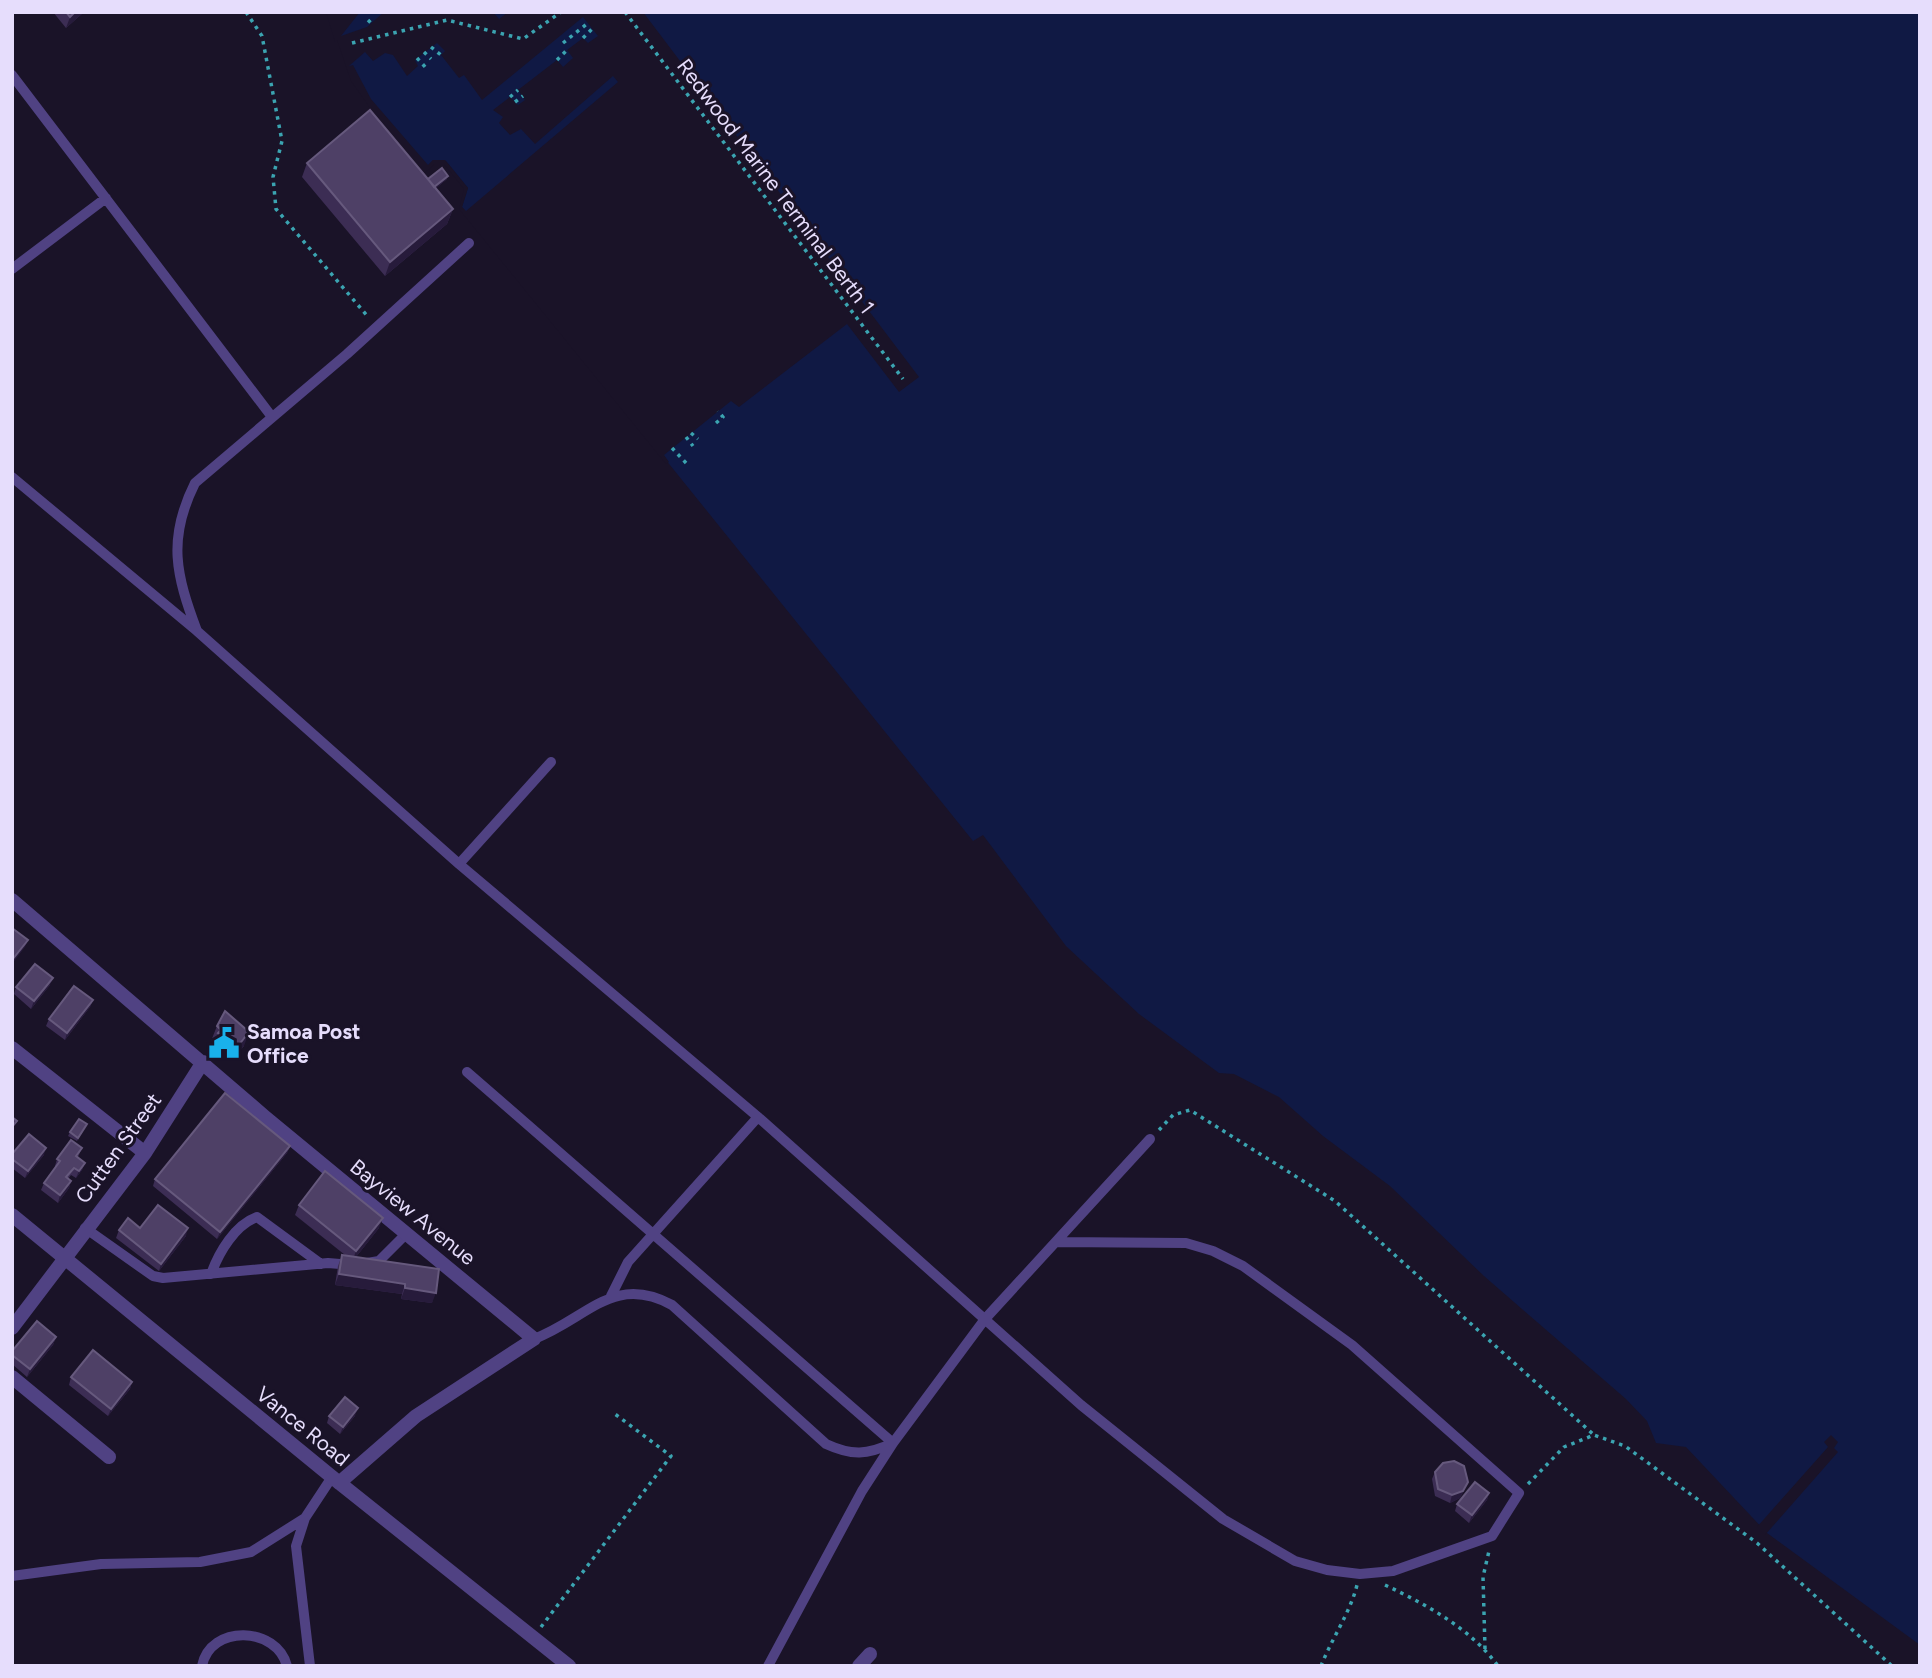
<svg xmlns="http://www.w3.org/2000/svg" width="1932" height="1678" font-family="Figtree,sans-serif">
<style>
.water{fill:#101944}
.pier{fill:#1a1328;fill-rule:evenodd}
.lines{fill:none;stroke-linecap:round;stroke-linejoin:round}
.path{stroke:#3ba4b1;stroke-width:3.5;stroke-dasharray:3.5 5;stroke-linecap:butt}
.lane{stroke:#504283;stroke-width:10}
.street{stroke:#504283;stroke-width:14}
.wall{fill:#3c2d54}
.shaded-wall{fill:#271b3b}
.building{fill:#4e4066;stroke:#66597d;stroke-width:2}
.labels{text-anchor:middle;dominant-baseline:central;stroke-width:6;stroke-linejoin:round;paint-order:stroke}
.street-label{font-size:21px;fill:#e6ddfc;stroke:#1a1328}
.poi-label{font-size:21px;font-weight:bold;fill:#e6ddfc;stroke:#1a1328;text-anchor:start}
</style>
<rect width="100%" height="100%" fill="#1a1328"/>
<path class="water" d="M330,12H1920V1645L1767,1533L1686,1447L1656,1443L1647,1421L1626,1399L1484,1276L1390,1186L1323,1136L1279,1097L1234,1074L1219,1073L1139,1014L1066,946L983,835L973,841L462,207L468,188L446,161L433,160L422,172L350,75Z"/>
<path class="pier" d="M326,12H360L341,36L367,27L384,12H493L499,19L508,12H643L919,377L899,392L847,324L739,407L731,401L664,455L669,462L666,464L459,209L464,189L444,164H435L421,176L383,126L351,81L337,40L335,42ZM583,17L598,36L588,43L583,38L567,50L573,58L563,67L557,60L518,90L525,100L518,105L510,97L493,110L503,117L499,123L510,135L521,129L535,144L613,76L618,82L466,211L462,207L468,188L445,160H433L428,165L371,99L353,65L349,66L365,52L373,61L385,53L393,55L407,76L418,66L415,60L437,43L445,51L441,55L459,78L464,75L482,100Z
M1831,1435L1838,1442L1834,1448L1838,1452L1765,1535L1757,1527L1828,1447L1824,1442Z"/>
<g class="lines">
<path class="path" d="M246,12L262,36L282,141L273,177L276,209L369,318
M625,12L903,379
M368,20L371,23
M583,38L592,29
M352,43L447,20L523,39L561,12
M563,43L588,23
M431,47L441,55
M424,52L431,59
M417,58L428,70
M557,60L567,50
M510,97L518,90
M515,102L523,96
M716,423L723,417L718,411
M691,433L698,439
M686,437L693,446
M672,448L688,465
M1159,1130L1173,1115L1190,1110L1335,1201L1594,1435
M1528,1484L1564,1447L1594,1435L1625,1446L1757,1543L1892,1666
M1385,1585C1427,1605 1470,1628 1498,1666
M541,1627L671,1456L615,1414
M1485,1649L1483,1577L1489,1551
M1321,1666C1332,1638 1350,1613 1357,1585"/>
<path class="lane" d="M12,75L272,417
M12,269L106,198
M12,477L197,631L459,864L758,1117L1081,1405L1223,1519L1295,1561L1327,1570L1360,1574L1393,1571L1492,1536L1519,1493L1352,1345L1243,1266L1213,1251L1186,1243L1057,1242
M197,631C176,575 167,539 195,483L347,354L469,243
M459,864L551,762
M467,1072L893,1443C867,1455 852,1456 826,1444L672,1305C613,1273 587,1319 534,1339
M85,1228L153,1276L163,1278L328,1263L352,1265
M367,1263L379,1261L406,1234
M211,1274C219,1252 235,1225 257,1217L321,1264
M611,1296L628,1262L758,1117
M12,1576L101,1564L200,1562L251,1552L305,1518
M202,1666C210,1624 277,1626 287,1666
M310,1666L296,1546L305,1518L332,1477
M768,1666L862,1491L893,1443L985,1319L1150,1139"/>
<path class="street" d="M12,900L265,1117L534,1339L416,1416L339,1483
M12,1048L145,1153
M12,1215L332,1477L569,1666
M12,1328L145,1153L203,1062
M12,1377L109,1457
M859,1666L870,1654"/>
</g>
<path class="wall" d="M53,12H84L66,28Z
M307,163L428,180L447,179L435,189L453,209L447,224L385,276L302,177Z
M50,985L31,1009L14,994L16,987Z
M93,1000L90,1007L65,1040L46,1026L49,1019Z
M217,1026L244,1046L232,1060L213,1047L214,1043L211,1041Z
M87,1124L77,1141L68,1136L70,1132Z
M290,1146L287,1153L217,1239L153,1186L155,1179Z
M82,1148L78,1157L85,1163L82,1170L76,1178L71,1175L68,1179L71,1181L69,1188L58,1203L41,1190L44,1183L56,1167L55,1166L57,1159Z
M12,1154L44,1155L25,1178L12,1168Z
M299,1205L379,1228L356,1257L439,1269L432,1303L401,1299L402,1294L335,1285L338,1266L342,1255H345L295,1215Z
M140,1228L186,1236L159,1271L116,1238L119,1230Z
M56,1337L53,1345L27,1377L12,1364V1351Z
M71,1377L132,1382L130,1389L108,1416L69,1385Z
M329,1416H355L340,1434L327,1423Z
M1435,1472L1468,1482L1460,1498L1450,1503L1435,1496L1432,1479Z
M1489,1493L1487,1500L1469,1523L1455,1511L1457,1504Z"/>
<path class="shaded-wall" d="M75,12H84L66,28L70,17Z
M448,176L447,179L433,191L434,187Z
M453,209L447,224L385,276L390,262Z
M28,940L25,947L12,964V960Z
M53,978L50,985L31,1009L34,1001Z
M93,1000L90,1007L65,1040L67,1033Z
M249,1032L244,1046L232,1060L238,1046Z
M290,1146L287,1153L217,1239L220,1232Z
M46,1148L44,1155L25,1178L28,1171Z
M85,1163L82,1170L76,1178L79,1171Z
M71,1181L69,1188L58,1203L60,1195Z
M383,1218L379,1228L352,1262L356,1251Z
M188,1228L186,1236L159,1271L161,1264Z
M339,1274L405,1284L402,1294L335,1285Z
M405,1288L436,1293L432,1303L401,1299Z
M56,1337L53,1345L27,1377L30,1369Z
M132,1382L130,1389L108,1416L111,1409Z
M358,1408L355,1416L340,1434L343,1427Z
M1468,1482L1460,1498L1450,1503L1452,1495Z
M1489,1493L1487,1500L1469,1523L1472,1515Z"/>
<path class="building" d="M66,12H75L70,17Z
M370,110L453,209L390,262L307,163Z
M442,168L448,176L434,187L428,179Z
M12,928L28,940L12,960Z
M35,964L53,978L34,1001L16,987Z
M74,986L93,1000L67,1033L49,1019Z
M225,1011L249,1032L238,1046L218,1033L221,1030L217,1026Z
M225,1093L290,1146L220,1232L155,1179Z
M12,1117L17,1121L12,1127Z
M79,1119L87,1124L78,1138L70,1132Z
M29,1134L46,1148L28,1171L12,1159V1154Z
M71,1140L82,1148L76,1156L85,1163L79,1171L74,1168L66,1177L71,1181L60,1195L44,1183L60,1161L57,1159Z
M325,1171L383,1218L356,1251L299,1205Z
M158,1205L188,1228L161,1264L119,1230L128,1218L140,1228Z
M342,1255L439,1269L436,1293L405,1288V1284L339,1274Z
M37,1321L56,1337L30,1369L12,1355V1351Z
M93,1350L132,1382L111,1409L71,1377Z
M345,1397L358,1408L343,1427L329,1416Z
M1454,1461L1464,1466L1468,1482L1463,1491L1452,1495L1438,1489L1435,1472L1443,1463Z
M1475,1482L1489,1493L1472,1515L1457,1504Z"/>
<defs>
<symbol id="civic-bare" viewBox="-9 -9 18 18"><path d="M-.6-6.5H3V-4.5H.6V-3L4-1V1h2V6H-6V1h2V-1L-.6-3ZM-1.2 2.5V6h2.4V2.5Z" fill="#19b1eb" stroke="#1a1328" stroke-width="2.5" paint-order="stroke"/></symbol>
</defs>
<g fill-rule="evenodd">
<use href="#civic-bare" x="202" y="1021" width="44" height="44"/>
</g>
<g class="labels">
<g class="street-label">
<text transform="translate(776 186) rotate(53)">Redwood Marine Terminal Berth 1</text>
<text transform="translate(118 1148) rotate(-54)">Cutten Street</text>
<text transform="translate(413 1212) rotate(39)">Bayview Avenue</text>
<text transform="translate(303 1426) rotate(39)">Vance Road</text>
</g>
<g class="poi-label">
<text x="247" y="1031">Samoa Post<tspan x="247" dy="24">Office</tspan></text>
</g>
</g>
<rect width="1932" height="1678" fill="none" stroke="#e6ddfc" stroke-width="28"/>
</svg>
